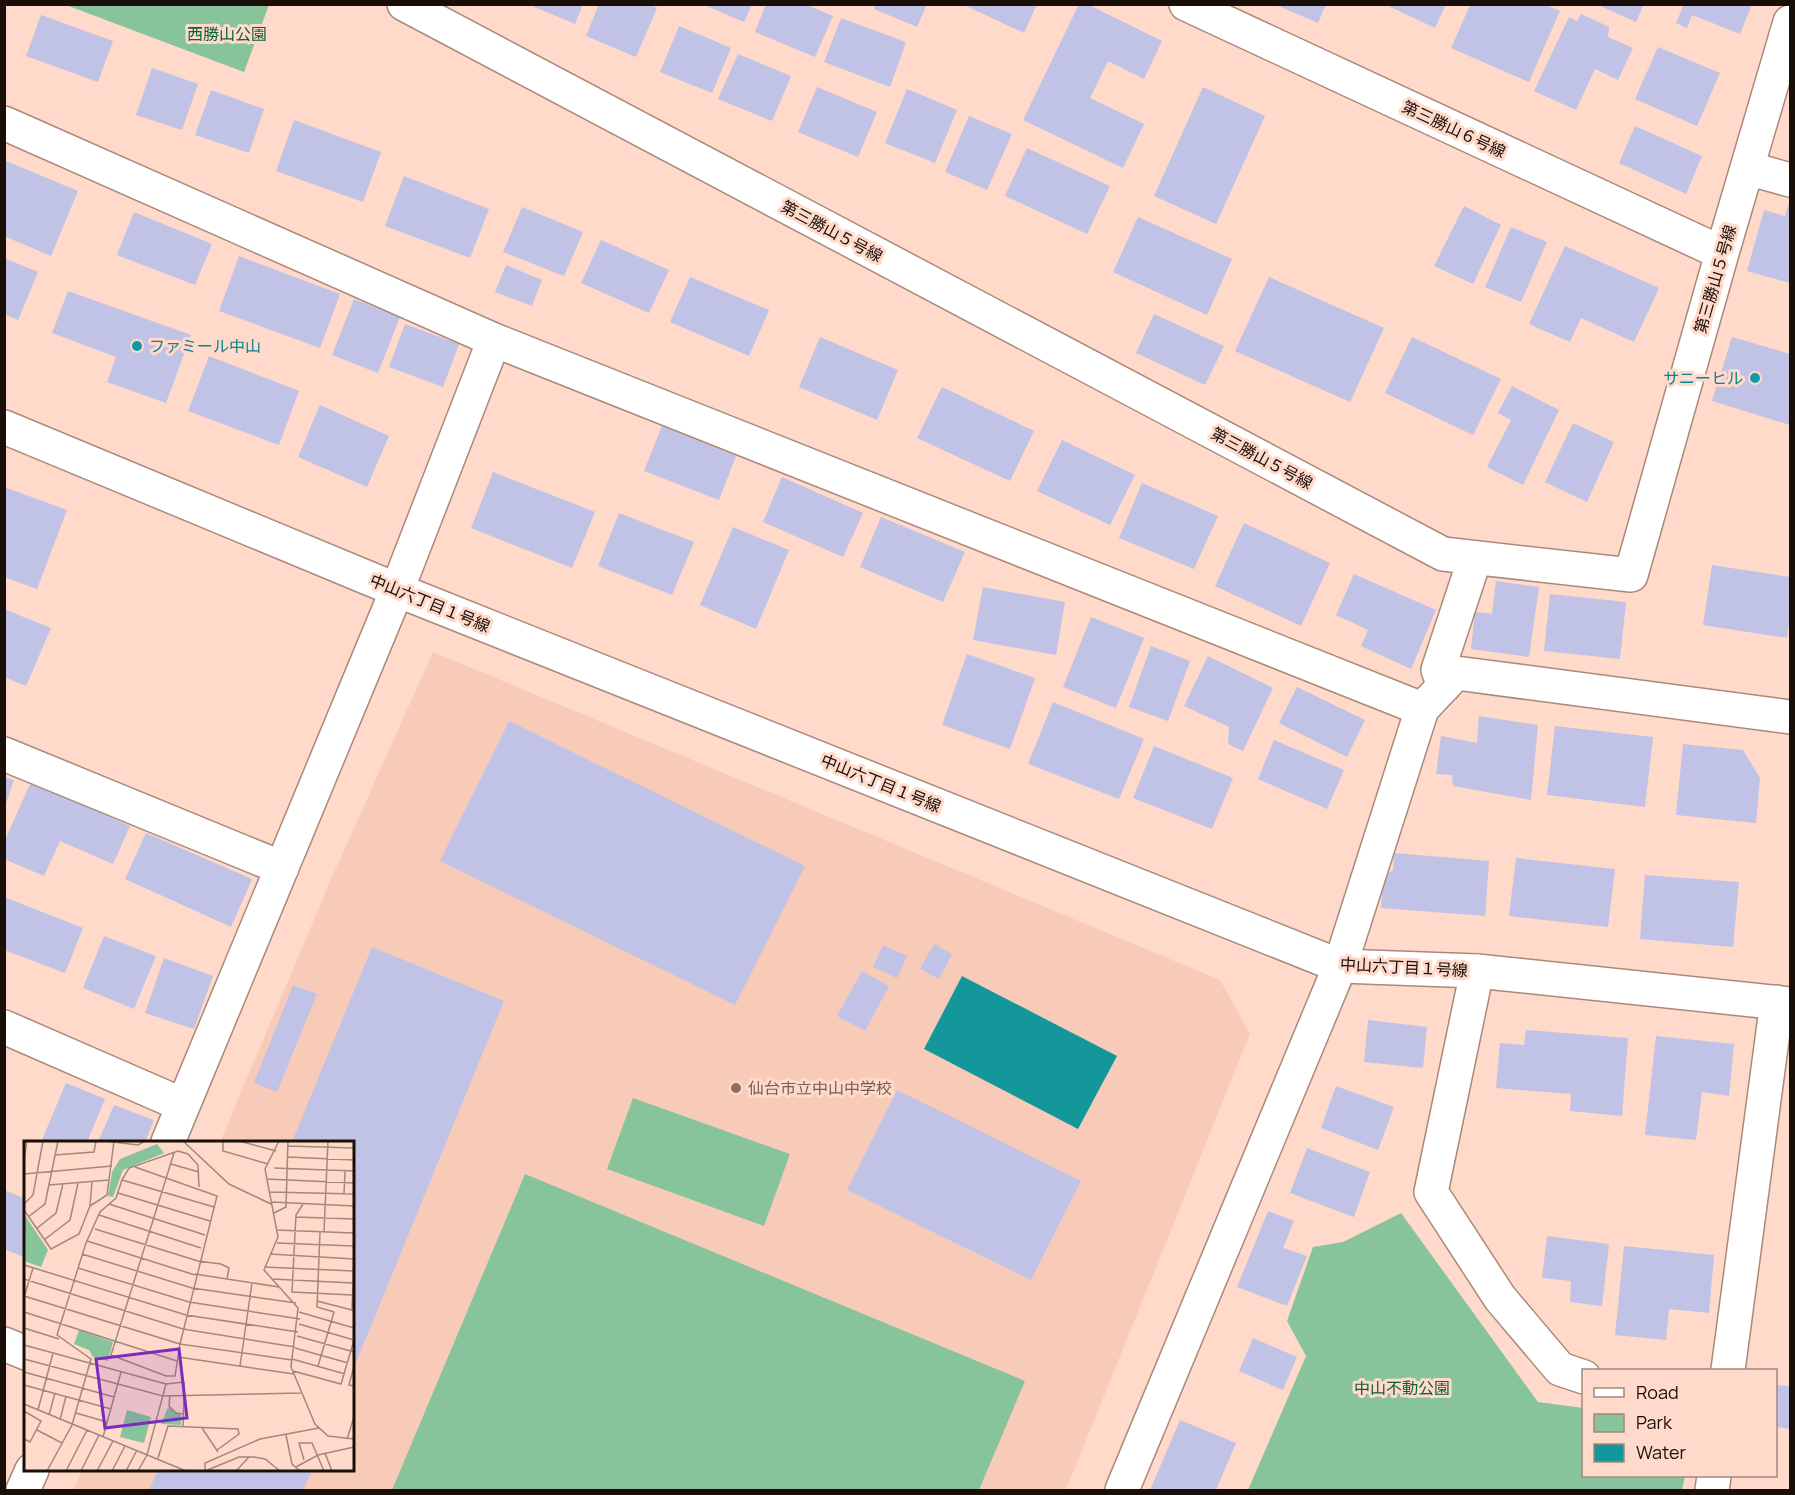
<svg xmlns="http://www.w3.org/2000/svg" width="1795" height="1495" font-family="Manrope,'Noto Sans JP',sans-serif">
<style>
.built{fill:#f7cbb8}
.green{fill:#87c49c}
.water{fill:#14979b}
.building{fill:#c0c3e5}
.lines{fill:none;stroke-linecap:round;stroke-linejoin:round}
.street-casing{stroke:#ab897a;stroke-width:36}
.secondary-casing{stroke:#ab897a;stroke-width:36}
.street{stroke:#fff;stroke-width:33}
.secondary{stroke:#fff;stroke-width:33}
.culture-dot{fill:#0f9aa8;stroke:#ffd9c9;stroke-width:2}
.education-dot{fill:#8d6e63;stroke:#ffd9c9;stroke-width:2}
.labels{text-anchor:middle;dominant-baseline:central;stroke-width:6;stroke-linejoin:round;paint-order:stroke}
.park-label{font-size:16px;fill:#086237;stroke:#ffd9c9}
.street-label{font-size:16px;fill:#1a0e09;stroke:#ffd9c9}
.culture-label{font-size:16px;fill:#0d838f;stroke:#ffd9c9;text-anchor:start}
.education-label{font-size:16px;fill:#785e54;stroke:#ffd9c9;text-anchor:start}
.inset-road{fill:none;stroke:#a3887c;stroke-width:1.5}
.view{fill:#7b2cbf;fill-opacity:0.15;stroke:#7b2cbf;stroke-width:3}
.inset-edge{fill:none;stroke:#1a0e09;stroke-width:3}
</style>
<rect width="100%" height="100%" fill="#ffd9c9"/>
<path class="built" d="M433,652L1220,980L1250,1034L1066,1490H74L82,1470H352V1142H220L332,877Z"/>
<path class="green" d="M66,5H269L244,72Z
M633,1098L790,1154L764,1226L607,1169Z
M525,1174L1025,1381L979,1490H392Z
M1401,1213L1538,1402L1583,1408L1584,1476H1685L1682,1490H1248L1306,1356L1287,1321L1313,1247L1343,1242Z"/>
<path class="water" d="M962,976L1117,1056L1078,1129L924,1049Z"/>
<path class="building" d="M527,4H583L575,24Z
M599,4H650L657,8L636,57L586,36Z
M702,4H752L744,22Z
M766,4H805L833,16L815,57L755,32Z
M876,4H927L917,27L874,9Z
M962,4H1037L1024,33Z
M1079,4H1087L1162,41L1144,79L1108,61L1090,98L1144,124L1123,168L1023,120Z
M1274,4H1326L1318,23Z
M1384,4H1446L1435,28Z
M1596,4H1644L1636,22Z
M1684,4H1752L1740,34L1692,15L1687,28L1676,23Z
M1470,5H1546L1560,11L1529,82L1451,48Z
M1581,14L1609,27L1608,37L1633,48L1618,80L1595,69L1576,110L1534,91L1569,17L1577,21Z
M41,15L113,41L98,82L26,56Z
M841,18L906,42L890,87L824,62Z
M679,26L731,48L712,93L660,72Z
M1658,47L1720,73L1697,126L1635,99Z
M738,54L791,76L772,121L718,99Z
M152,68L198,84L182,130L136,115Z
M817,87L877,112L858,157L798,132Z
M1203,87L1265,116L1216,224L1154,196Z
M907,89L957,110L935,163L885,143Z
M211,90L264,109L249,153L195,135Z
M969,116L1012,134L987,190L945,172Z
M294,120L381,152L363,202L276,171Z
M1635,126L1702,156L1686,194L1619,163Z
M1027,148L1110,186L1087,234L1005,196Z
M4,160L78,191L51,256L4,236Z
M404,176L489,209L470,258L385,226Z
M1790,199V283L1747,271L1764,210L1785,216Z
M1464,206L1501,225L1473,284L1434,266Z
M522,207L583,232L564,276L503,252Z
M134,212L212,244L195,285L117,255Z
M1138,217L1232,259L1207,315L1113,272Z
M1511,227L1547,242L1521,302L1485,287Z
M601,240L669,270L649,313L581,283Z
M1565,246L1659,288L1634,342L1581,318L1570,342L1529,324Z
M239,256L340,294L320,348L219,311Z
M4,258L38,272L18,320L4,314Z
M506,265L542,280L532,306L495,292Z
M690,277L769,310L749,356L670,322Z
M1269,277L1384,328L1350,402L1235,351Z
M68,291L191,335L166,403L107,382L116,357L52,333Z
M354,299L400,317L378,373L332,355Z
M1154,314L1224,346L1205,385L1136,353Z
M405,324L459,344L443,387L389,367Z
M820,337L898,370L877,420L799,387Z
M1412,337L1501,379L1473,435L1385,393Z
M1732,337L1790,354V425L1712,401Z
M209,356L299,391L279,445L188,411Z
M1512,386L1559,410L1523,485L1487,467L1511,420L1498,413Z
M942,387L1034,431L1010,481L917,438Z
M320,405L389,436L367,487L298,457Z
M1573,423L1614,442L1587,502L1545,482Z
M662,426L736,456L719,500L644,471Z
M1062,440L1135,475L1110,525L1037,491Z
M493,472L595,512L572,568L471,528Z
M782,477L863,513L843,557L763,522Z
M1142,483L1218,516L1194,569L1119,538Z
M4,487L67,510L37,589L4,577Z
M619,513L694,542L672,595L598,566Z
M881,517L965,552L943,602L860,567Z
M1244,523L1330,563L1301,626L1215,586Z
M733,527L789,550L756,629L700,605Z
M1712,565L1790,577V614L1787,638L1703,625Z
M1354,574L1436,610L1411,669L1361,646L1368,630L1336,615Z
M1496,581L1539,587L1529,657L1471,649L1475,612L1492,614Z
M983,587L1065,602L1056,655L973,640Z
M1550,594L1626,602L1620,659L1544,651Z
M4,609L51,628L26,686L4,677Z
M1091,617L1144,638L1116,708L1063,687Z
M1151,646L1190,661L1168,721L1129,707Z
M967,654L1035,678L1010,749L942,725Z
M1208,656L1273,688L1243,751L1228,744L1229,727L1184,706Z
M1297,687L1365,720L1347,757L1279,723Z
M1053,702L1144,739L1119,799L1028,764Z
M1479,716L1538,725L1531,800L1453,786L1452,775L1436,774L1441,736L1477,743Z
M509,721L805,866L735,1005L440,861Z
M1555,726L1653,737L1645,807L1547,795Z
M1274,740L1344,770L1327,809L1258,779Z
M1683,744L1743,750L1760,778L1756,823L1676,815Z
M1154,746L1233,778L1212,829L1133,798Z
M4,777L14,780L5,806H4Z
M31,782L130,826L113,864L60,841L44,876L4,859V842Z
M146,833L252,879L231,927L125,879Z
M1394,853L1489,861L1485,916L1381,908L1383,878L1393,870Z
M1516,858L1615,869L1608,927L1509,916Z
M1645,875L1739,882L1733,947L1640,939Z
M4,897L83,928L65,973L4,950Z
M104,936L156,956L134,1009L83,988Z
M934,944L952,954L939,979L920,969Z
M883,945L907,956L897,978L873,967Z
M372,947L504,1001L353,1370L352,1142H292Z
M164,958L213,976L194,1029L145,1013Z
M862,971L889,986L865,1031L837,1016Z
M293,985L317,994L277,1092L254,1083Z
M1368,1020L1427,1027L1423,1068L1364,1062Z
M1526,1030L1628,1038L1622,1116L1570,1111L1571,1094L1496,1088L1500,1043L1524,1045Z
M1656,1036L1734,1044L1729,1096L1702,1092L1696,1140L1645,1135Z
M66,1083L105,1099L87,1142H41Z
M1336,1086L1394,1107L1378,1150L1321,1128Z
M897,1090L1081,1181L1031,1280L847,1190Z
M114,1105L154,1120L145,1142H98Z
M1307,1148L1370,1172L1354,1217L1290,1193Z
M4,1190L26,1199V1258L4,1249Z
M1268,1211L1294,1221L1283,1248L1307,1256L1287,1306L1237,1287Z
M1547,1236L1609,1244L1602,1306L1570,1302L1571,1281L1542,1278Z
M1624,1246L1714,1255L1709,1313L1669,1309L1666,1340L1615,1335Z
M1253,1338L1297,1357L1283,1390L1239,1371Z
M1776,1385L1790,1386V1429L1776,1427Z
M1180,1420L1236,1443L1216,1490H1150Z
M158,1470H312L303,1490H149Z"/>
<g class="lines">
<defs>
<path id="street" d="M404,4L1443,554L1631,575L1722,253L1790,22
M1186,4L1722,253
M4,123L494,340L1422,709
M1747,168L1790,180
M1444,686L1438,670L1475,558
M4,754L282,868
M1477,971L1431,1192L1500,1298L1560,1369L1584,1377
M4,1027L183,1105
M168,1142L397,590L494,340
M4,1344L26,1353
M1728,1370L1777,1002
M23,1490L32,1470
M1122,1490L1340,966L1422,709L1456,673L1790,717
M1712,1490L1714,1476"/>
<path id="secondary" d="M4,427L397,590L1340,966L1477,971L1790,1004"/>
</defs>
<use href="#street" class="street-casing"/>
<use href="#secondary" class="secondary-casing"/>
<use href="#street" class="street"/>
<use href="#secondary" class="secondary"/>
</g>
<g class="culture-dot">
<circle cx="137" cy="346" r="6"/>
<circle cx="1755" cy="378" r="6"/>
</g>
<circle class="education-dot" cx="736" cy="1088" r="6"/>
<g class="labels">
<g class="park-label">
<text x="227" y="34">西勝山公園</text>
<text x="1402" y="1388">中山不動公園</text>
</g>
<g class="street-label">
<text transform="translate(1454 129) rotate(25)">第三勝山６号線</text>
<text transform="translate(832 231) rotate(28)">第三勝山５号線</text>
<text transform="translate(1715 279) rotate(-74)">第三勝山５号線</text>
<text transform="translate(1262 458) rotate(28)">第三勝山５号線</text>
<text transform="translate(430 603) rotate(22)">中山六丁目１号線</text>
<text transform="translate(881 783) rotate(22)">中山六丁目１号線</text>
<text transform="translate(1404 967) rotate(3)">中山六丁目１号線</text>
</g>
<g class="culture-label">
<text x="149" y="346">ファミール中山</text>
<text x="1743" y="378" text-anchor="end">サニーヒル</text>
</g>
<g class="education-label">
<text x="748" y="1088">仙台市立中山中学校</text>
</g>
</g>
<g transform="translate(24 1141)">
<rect width="330" height="330" fill="#ffd9c9"/>
<path d="M133,3L140,12L99,29L89,56L84,55L88,31L96,18ZM0,73L24,109L17,126L0,120ZM55,189L89,201L84,220L69,216L65,209L50,203ZM144,266L157,274V284L137,283ZM103,269L127,276L120,302L96,296Z" fill="#87c49c"/>
<path class="inset-road" d="M81,0L114,4L121,0M159,0L205,43L247,63M199,0V10L244,23M215,0L252,10M255,0L241,28L254,96L240,129L274,167L267,226L291,283L304,295L330,298M264,5L330,7M150,12L87,214L142,235H151L156,203L268,219M31,14L70,11L72,0M264,16L330,19M0,19L3,0M147,23L175,31M250,27L330,30M0,33L88,25M242,38L330,42M98,39L105,27L154,10L164,13L174,24L175,46M25,44L85,39M246,51L330,53M94,52L186,80M320,53L321,30M248,61L330,65M0,63L9,54L19,0M85,63L181,94M279,63L272,74L268,151L328,154M66,65L68,41M0,69L27,108L55,93L66,65L83,54L90,0M250,72L262,66L264,0M75,74L177,107M4,76L21,63L34,0M272,76L330,78M12,88L32,72L39,43M71,88L174,120L197,123L205,127L203,138M252,89L330,92M300,91L304,0M20,99L46,79L54,42M63,100L171,134M253,102L330,105M58,113L168,147L272,162M246,113L330,118M0,124L162,174L274,191M240,126L329,130M54,127L165,161L276,178M171,133L255,146M0,138L159,188L271,206M248,138L329,142M0,155L156,203L193,55L111,26M0,156L9,127M293,160L328,169L330,115M0,171L153,220M275,171L330,187M275,183L330,199M0,187L35,198M273,195L330,211M0,204L142,243M271,207L324,222M154,216L270,233M0,218L139,255L277,252M268,218L321,233M216,225L228,142M294,225L310,171L293,166L296,91M330,225L325,244L330,245M269,230L317,243L330,199M0,231L90,256M0,244L87,268M146,254L145,265L152,272L159,273M0,263L162,330M14,269L29,212M0,270L17,280L6,301L0,298M52,272L83,281M25,274L31,252M36,279L42,255M159,286L160,254M178,287L194,311M13,289L38,302M262,294L268,323L276,330M79,296L97,231M323,298L330,276M301,312L308,330M134,317L144,285L214,288L215,293L193,309M280,319L275,302H288L300,330M272,326L294,314L330,306M181,329V322L236,298L295,287M23,330L48,284L67,218L33,194L62,102L76,71L92,57L98,39L190,66M42,330L63,289M57,330L75,294M73,330L89,300M88,330L101,305M102,330L113,309M114,330L123,314L142,243L160,241V254M181,330L215,316H230L241,318L256,330M212,330L225,316"/>
<path class="view" d="M155,208L163,277L81,287L72,218Z"/>
<rect width="330" height="330" class="inset-edge"/>
</g>
<rect width="1795" height="1495" fill="none" stroke="#1a0e09" stroke-width="12"/>
<rect x="1582" y="1369" width="195" height="108" fill="#ffd9c9" stroke="#a3887c" stroke-width="1.5"/>
<rect x="1594" y="1388" width="30" height="9" fill="#ffffff" stroke="#a3887c" stroke-width="1.5"/>
<text x="1636" y="1399" font-size="18" fill="#1a0e09">Road</text>
<rect x="1594" y="1414" width="30" height="18" fill="#87c49c" stroke="#a3887c" stroke-width="1.5"/>
<text x="1636" y="1429" font-size="18" fill="#1a0e09">Park</text>
<rect x="1594" y="1444" width="30" height="18" fill="#14979b" stroke="#a3887c" stroke-width="1.5"/>
<text x="1636" y="1459" font-size="18" fill="#1a0e09">Water</text>
</svg>
